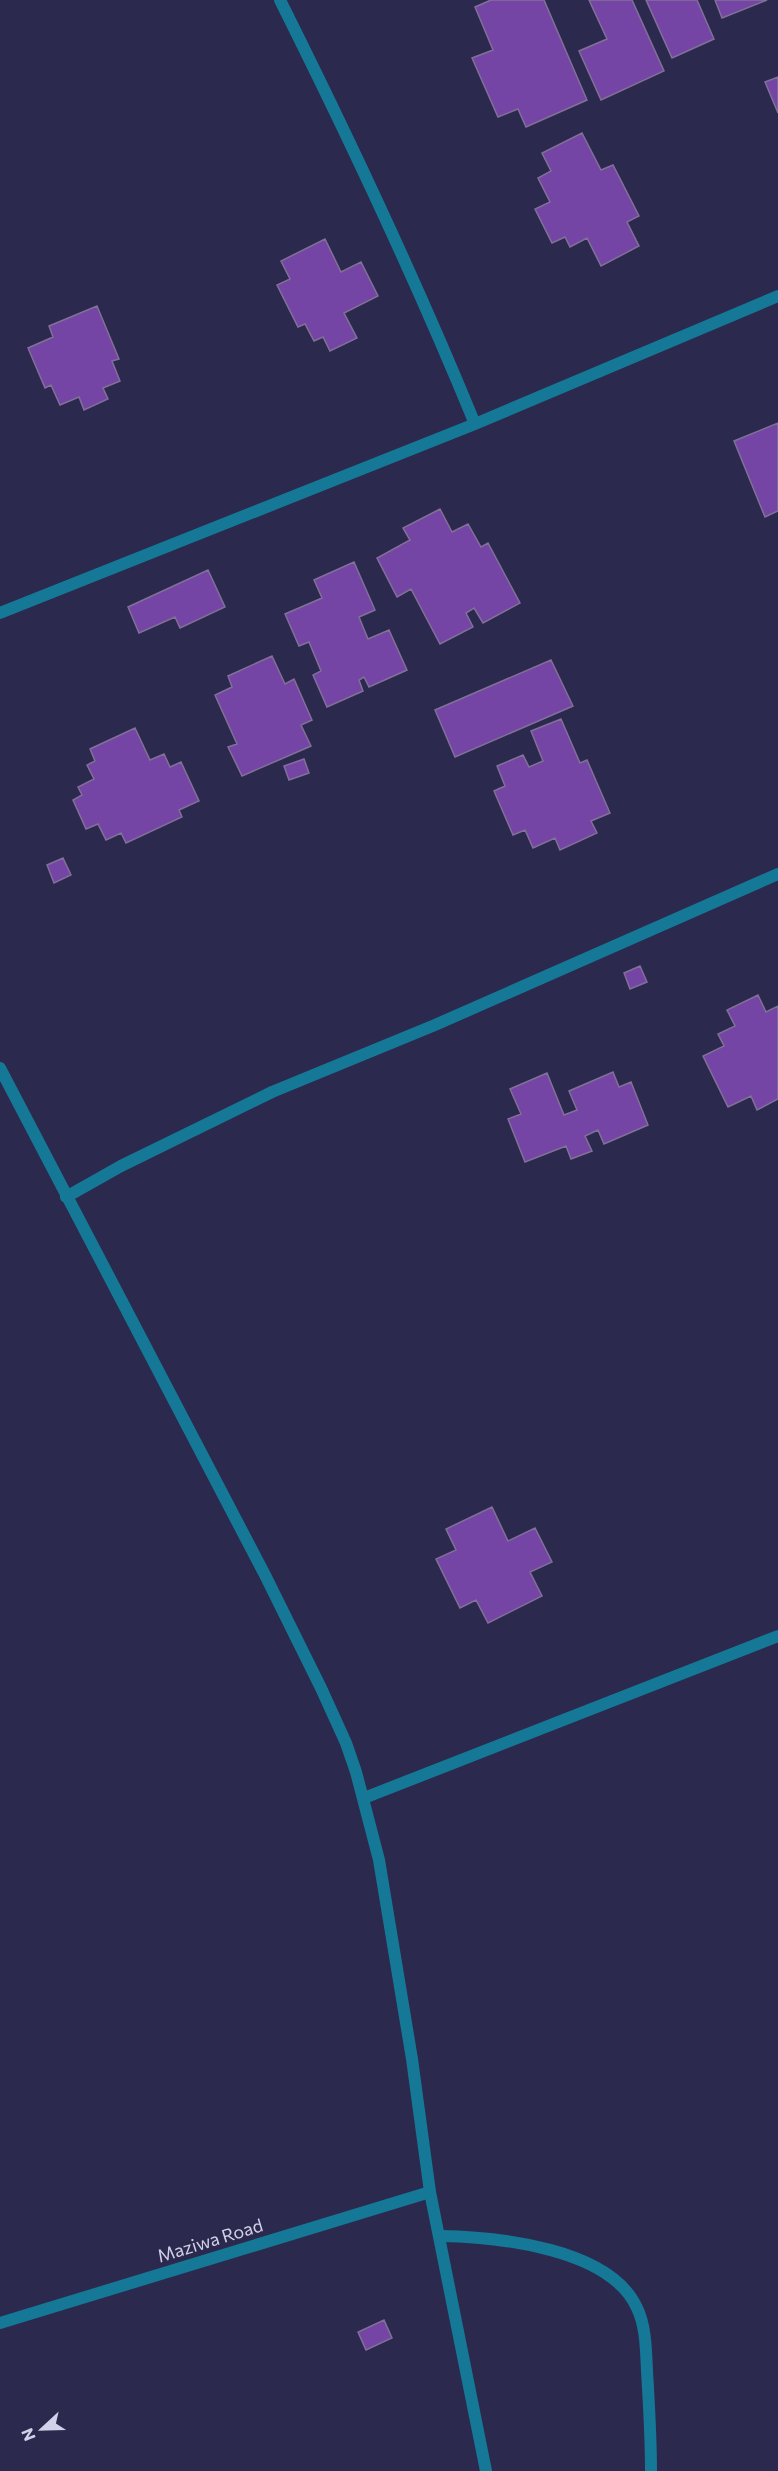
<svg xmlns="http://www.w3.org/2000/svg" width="778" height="2471" font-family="Commissioner,sans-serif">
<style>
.building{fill:#7545a5;stroke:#817098;stroke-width:1.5}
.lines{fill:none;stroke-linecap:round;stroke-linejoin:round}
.lane{stroke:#157896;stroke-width:12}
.street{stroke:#157896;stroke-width:12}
.labels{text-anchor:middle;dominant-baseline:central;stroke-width:4.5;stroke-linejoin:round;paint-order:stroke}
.street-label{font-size:18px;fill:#d1d2e9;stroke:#2b294d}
</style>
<rect width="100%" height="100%" fill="#2b294d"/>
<path class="building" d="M491,0H544L587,100L526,127L518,109L498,117L472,58L493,50L475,7Z
M589,0H632L664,71L601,100L579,51L607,39Z
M646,0H697L714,39L672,58Z
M715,0H767L722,18Z
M778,77V113L765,82Z
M582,133L601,170L613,165L639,216L627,222L639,246L601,266L587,238L570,247L565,237L552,243L535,209L550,202L538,178L551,171L542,153Z
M325,239L341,272L361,262L378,296L344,313L357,338L330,351L323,337L314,341L305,324L298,327L277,285L290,279L281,261Z
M97,306L119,359L112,361L120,381L103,388L108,399L84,410L79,397L60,405L51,385L45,388L28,348L53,337L49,326Z
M778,423V511L765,517L734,441Z
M440,509L452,532L468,524L481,547L488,543L520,603L483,623L474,608L466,613L473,627L440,644L411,589L397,597L377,558L410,540L403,528Z
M354,562L375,610L359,617L368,639L389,630L407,670L369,687L364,677L359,680L363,691L327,707L313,675L321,671L309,642L299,646L285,614L322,598L314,580Z
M208,570L225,607L180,628L175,617L139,633L128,607Z
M272,656L285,684L294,679L312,720L301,725L311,746L242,776L228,747L237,744L215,695L232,687L228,676Z
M551,660L573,706L455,757L435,710Z
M561,719L580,763L587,760L610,813L591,821L597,833L560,850L555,838L533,848L525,830L513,835L494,791L505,786L497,766L523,755L529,767L543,761L531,731Z
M135,728L150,760L164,754L170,767L181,762L199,801L179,810L182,817L126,843L121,833L106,840L98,824L86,829L73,800L82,795L78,787L94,779L87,765L95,761L90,749Z
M304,759L309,773L289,780L284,766Z
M63,858L71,875L54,883L47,865Z
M640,966L647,982L630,989L624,973Z
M758,995L766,1012L778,1006V1099L757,1110L751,1096L728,1107L703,1056L724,1046L718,1034L735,1026L727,1010Z
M613,1072L619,1087L631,1082L648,1125L604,1144L598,1130L585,1136L592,1151L571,1159L566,1146L525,1162L508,1119L521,1114L510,1089L547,1073L564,1115L577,1110L569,1091Z
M492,1507L508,1541L535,1528L552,1562L530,1572L542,1596L488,1623L476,1600L460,1608L436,1559L456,1550L446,1529Z
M384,2320L392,2338L366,2350L358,2332Z"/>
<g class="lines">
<path class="lane" d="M440,2236C498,2237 610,2248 637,2308C646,2326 646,2351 647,2371C649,2404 651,2437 651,2471"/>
<path class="street" d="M280,0C350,140 416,280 475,424
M0,613L475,424L778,296
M0,1068L265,1575L321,1688L346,1743L356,1772L379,1860L412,2059L430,2192L486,2471
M66,1197L121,1166L272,1092L435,1025L778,874
M364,1798L778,1636
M0,2323L430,2192"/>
</g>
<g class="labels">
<g class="street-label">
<text transform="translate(210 2240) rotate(-17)">Maziwa Road</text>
</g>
</g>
<g transform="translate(42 2429) rotate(248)" stroke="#2b294d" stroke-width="4.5" paint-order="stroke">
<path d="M0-4.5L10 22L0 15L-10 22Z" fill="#d1d2e9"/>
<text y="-9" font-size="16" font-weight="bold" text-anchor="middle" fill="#d1d2e9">N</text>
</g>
</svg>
